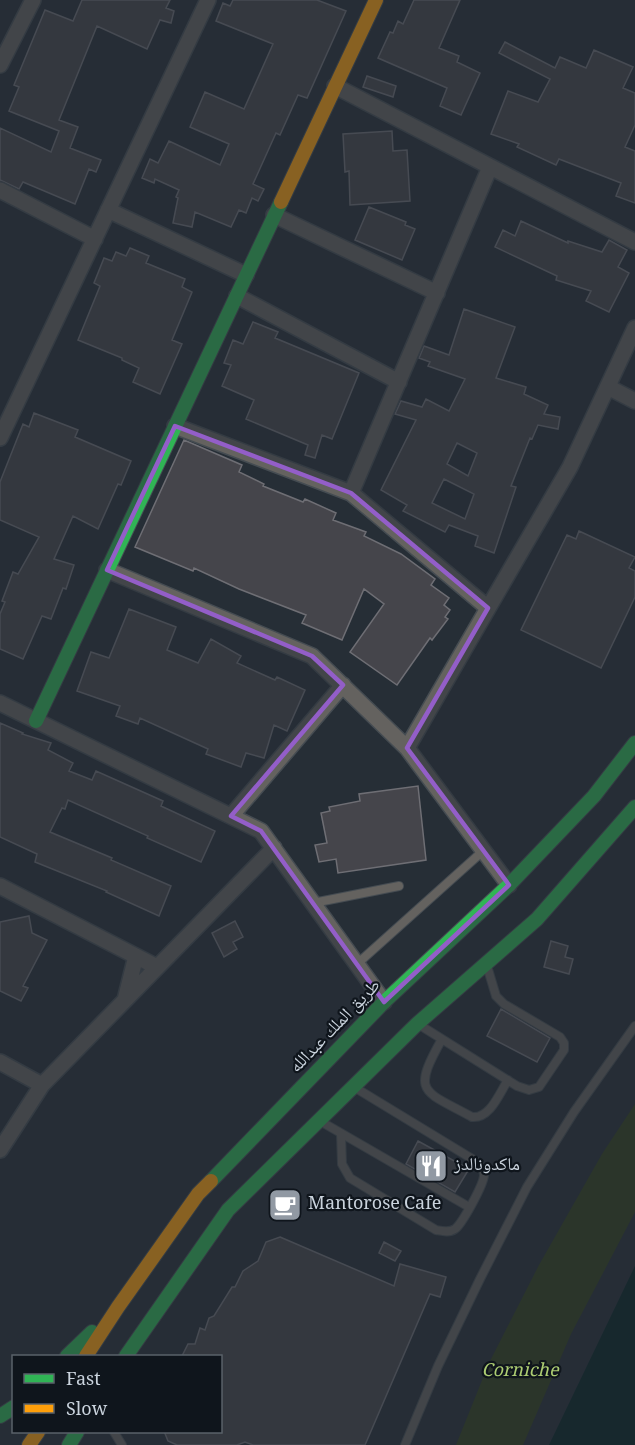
<svg xmlns="http://www.w3.org/2000/svg" width="635" height="1445" font-family="Georgia,'Noto Naskh Arabic',serif">
<style>
.green{fill:#323f1c}
.water{fill:#052223}
.building{fill:#45454b;stroke:#6e6e74;stroke-width:1.5;fill-rule:evenodd}
.lines{fill:none;stroke-linecap:round;stroke-linejoin:round}
.lane-casing{stroke:#454c52;stroke-width:10}
.street-casing{stroke:#454c52;stroke-width:18}
.fast-casing{stroke:#454c52;stroke-width:16}
.slow-casing{stroke:#454c52;stroke-width:16}
.lane{stroke:#64625f;stroke-width:8}
.street{stroke:#64625f;stroke-width:15}
.fast{stroke:#30b455;stroke-width:14}
.slow{stroke:#ff9f0a;stroke-width:14}
.marked{fill:none;stroke:#935ec8;stroke-width:4.5;stroke-linejoin:round}
.labels{text-anchor:middle;dominant-baseline:central;stroke-width:4.5;stroke-linejoin:round;paint-order:stroke}
.street-label{font-size:18px;fill:#cad3dd;stroke:#0f151c}
.poi-label{font-size:18px;fill:#cad3dd;stroke:#0f151c;text-anchor:start}
.park-label{font-size:18px;font-style:italic;fill:#accc72;stroke:#0f151c}
</style>
<rect width="100%" height="100%" fill="#262e36"/>
<path class="green" d="M635,1104V1212L571,1334L523,1445H456L489,1363L539,1265L602,1154Z"/>
<path class="water" d="M635,1266V1445H549Z"/>
<path class="building" d="M82,0H170L166,8L174,11L171,23L160,20L147,49L97,26L59,120L78,127L70,148L101,160L96,172L89,169L75,204L23,182L19,189L0,180V128L51,152L59,131L9,111L19,87L14,85L45,10L73,21Z
M233,0H317L346,11L307,98L298,95L280,135L276,133L253,184L264,189L258,201L252,198L246,213L239,210L231,227L195,212L192,227L173,223L178,198L176,197L179,190L155,179L154,183L142,178L150,159L158,163L169,141L220,165L229,144L190,127L205,92L244,109L273,44L216,21L223,3L230,6Z
M414,0H460L439,48L459,56L457,62L480,73L461,115L440,106L447,88L378,58L390,32L393,33L398,21L403,24Z
M505,42L555,68L560,57L586,68L594,50L633,67L623,88L635,93V125L625,147L635,151V203L616,196L621,183L559,159L556,165L517,147L519,144L491,134L508,91L538,102L550,79L499,53Z
M367,76L396,86L393,97L363,87Z
M392,131L393,151L407,150L410,201L350,205L349,171L345,172L343,134Z
M369,207L406,222L405,225L415,229L402,260L355,240Z
M521,221L568,243V241L602,252L609,240L627,250L618,267L629,273L609,312L586,301L591,291L556,280L557,276L495,247L503,230L515,236Z
M130,248L149,256L146,263L185,279L182,287L192,292L172,340L182,344L160,394L133,382L139,368L122,360V358L78,340L100,286L94,283L104,258L112,261L116,252L126,256Z
M464,309L515,327L496,378L526,387L524,394L548,405L544,414L560,417L558,429L538,425L532,439L530,438L511,486L516,487L494,553L475,546L478,536L449,525L445,532L403,511L407,505L381,490L416,420L395,414L401,401L422,407L426,399L449,411L465,379L428,366L430,362L419,358L424,346L449,355ZM457,443L477,453L468,476L447,464ZM444,479L474,494L465,519L432,503Z
M253,322L278,332L275,338L359,373L332,439L322,435L315,458L305,455L308,445L246,419L254,400L222,386L231,365L224,363L233,340L243,344Z
M34,413L78,430L75,437L131,461L121,485L118,484L98,529L73,516L54,559L74,565L66,589L63,588L51,619L42,616L23,659L0,649V614L5,602L2,601L13,572L18,574L39,537L0,520V482L23,424L29,427Z
M184,440L242,465L239,472L264,484L263,486L303,502L305,499L336,513L333,520L366,532L364,536L401,554L435,579L431,585L449,598L444,605L450,610L445,617L448,619L432,640L430,638L397,685L350,652L384,604L364,589L342,640L302,623L306,615L239,589L194,568L193,571L135,547Z
M579,531L635,557L629,568L635,571V597L601,668L521,630L567,535L576,539Z
M129,609L176,627L167,650L198,663L211,639L241,656L237,663L275,680L277,677L305,690L287,731L274,725L264,758L246,753L241,767L206,754L208,749L140,718L138,724L116,716L120,706L77,691L91,652L109,658Z
M0,723L23,733L22,734L51,743L48,750L73,763L69,771L92,780L96,771L163,801L161,806L215,831L201,862L147,838L148,836L68,800L65,809L62,808L50,832L112,858L111,860L171,886L159,916L106,892L107,891L35,862L37,854L0,837Z
M418,786L426,860L338,873L336,859L319,862L315,845L327,843L321,813L330,811L329,807L360,801L359,794Z
M29,916L32,933L47,940L23,986L28,988L21,1001L0,991V922Z
M235,921L243,937L233,942L237,949L224,957L212,933Z
M551,941L568,946L565,957L573,959L569,974L544,967Z
M501,1009L550,1038L537,1062L487,1036Z
M418,1141L469,1169L455,1192L406,1164Z
M280,1237L394,1286L400,1264L446,1277L440,1297L430,1294L365,1445H253L245,1442L237,1445H177L168,1441L164,1431H220V1356H182L188,1344H195L200,1328L205,1330L209,1318L214,1316L232,1287H235L243,1271L258,1261L266,1242Z
M384,1242L401,1251L395,1261L379,1253Z"/>
<g class="lines">
<defs>
<path id="lane" d="M313,903L399,886
M357,964L483,851
M418,1024L517,1086L529,1090L539,1087L564,1050V1043L560,1037L504,1004L496,996L487,966
M442,1039C411,1094 423,1090 472,1117C490,1119 499,1094 508,1080
M320,1121L469,1207
M341,1134L342,1164L350,1178L436,1230C442,1231 449,1233 455,1229C462,1224 484,1184 484,1175C484,1168 479,1164 474,1160L354,1087
M114,1432L122,1445
M405,1445L438,1366L480,1279L527,1187L574,1112L635,1026"/>
<path id="street" d="M0,65L33,0
M335,86L635,242
M0,190L95,239
M108,210L246,275
M274,215L437,293
M237,296L399,382
M608,387L635,401
M175,426L351,493L488,608
M0,438L208,0
M351,493L490,167
M107,570L312,656L407,748L509,885
M0,703L261,831L384,1002
M407,748L570,467L635,328
M231,816L343,685
M0,886L157,967
M125,1000L136,956
M0,1062L42,1085
M0,1150L42,1085L274,848"/>
<path id="fast" d="M36,721L281,202
M211,1181L384,1002L509,885L594,796L635,743
M67,1356L92,1332
M126,1356L228,1210L417,1024L537,919L635,807
M0,1416L14,1407
M69,1445L77,1432"/>
<path id="slow" d="M281,202L376,0
M86,1356L118,1307L198,1194L211,1181
M29,1445L38,1432"/>
</defs>
<use href="#lane" class="lane-casing"/>
<use href="#street" class="street-casing"/>
<use href="#fast" class="fast-casing"/>
<use href="#slow" class="slow-casing"/>
<use href="#lane" class="lane"/>
<use href="#street" class="street"/>
<use href="#fast" class="fast"/>
<use href="#slow" class="slow"/>
</g>
<path d="M0 0H635V1445H0ZM175,426L351,493L488,608L407,748L509,885L384,1002L261,831L231,816L343,685L312,656L107,570Z" fill="#262e36" fill-opacity=".55" fill-rule="evenodd"/>
<path class="marked" d="M175,426L351,493L488,608L407,748L509,885L384,1002L261,831L231,816L343,685L312,656L107,570Z"/>
<defs>
<symbol id="restaurant-square" viewBox="-11 -11 22 22"><rect x="-9" y="-9" width="18" height="18" rx="4" fill="#9199a3" stroke="#0f151c"/><path d="M-5-6h1v4h1v-4h1v4h1v-4h1v5L-1.5 .5V6h-2V.5L-5-1ZM5-6V6H3V1.5H1.5Q1.5-4 5-6Z" fill="#fff"/></symbol>
<symbol id="cafe-square" viewBox="-11 -11 22 22"><rect x="-9" y="-9" width="18" height="18" rx="4" fill="#9199a3" stroke="#0f151c"/><path d="M-5.5-4.5H6V0H3Q3 3.5 0 3.5H-2.5Q-5.5 3.5-5.5 0ZM3-3.2v2h1.7v-2ZM-6 4.5H4V6H-6Z" fill="#fff"/></symbol>
</defs>
<g fill-rule="evenodd">
<use href="#restaurant-square" x="412" y="1147" width="38" height="38"/>
<use href="#cafe-square" x="266" y="1186" width="38" height="38"/>
</g>
<g class="labels">
<g class="street-label">
<text transform="translate(336 1027) rotate(-46)">طريق الملك عبدالله</text>
</g>
<g class="poi-label">
<text x="454" y="1166">ماكدونالدز</text>
<text x="308" y="1205">Mantorose Cafe</text>
</g>
<g class="park-label">
<text x="520" y="1372">Corniche</text>
</g>
</g>
<rect x="12" y="1355" width="210" height="78" fill="#0f151c" stroke="#5a6169" stroke-width="1.5"/>
<rect x="24" y="1374" width="30" height="9" fill="#30b455" stroke="#5a6169" stroke-width="1.5"/>
<text x="66" y="1385" font-size="18" fill="#cad3dd">Fast</text>
<rect x="24" y="1404" width="30" height="9" fill="#ff9f0a" stroke="#5a6169" stroke-width="1.5"/>
<text x="66" y="1415" font-size="18" fill="#cad3dd">Slow</text>
</svg>
